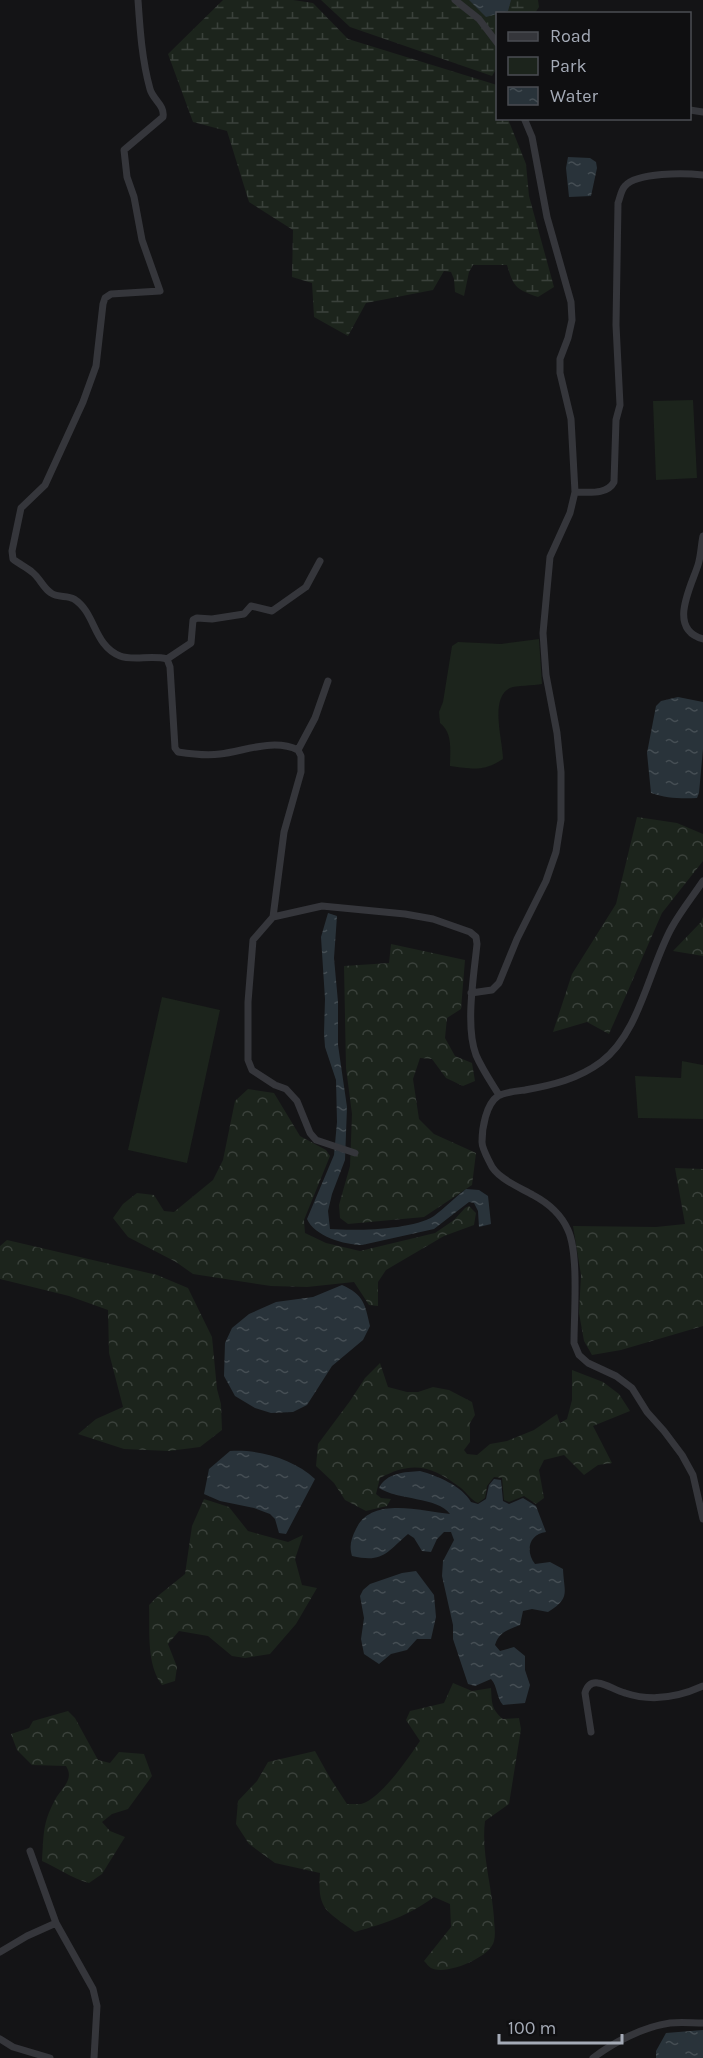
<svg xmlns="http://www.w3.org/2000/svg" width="703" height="2058" font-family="Karla,sans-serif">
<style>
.green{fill:#1c241c}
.forest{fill:url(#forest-crowns)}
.wetland{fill:url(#wetland-marsh)}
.water{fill:url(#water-ripples)}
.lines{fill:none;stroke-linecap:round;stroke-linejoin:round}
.minor{stroke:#35363b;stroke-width:7}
</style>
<defs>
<pattern id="forest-crowns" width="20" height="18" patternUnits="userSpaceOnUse" patternTransform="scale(1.5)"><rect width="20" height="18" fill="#1c241c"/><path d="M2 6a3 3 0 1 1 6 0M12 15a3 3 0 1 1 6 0" fill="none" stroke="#3a413b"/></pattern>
<pattern id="wetland-marsh" width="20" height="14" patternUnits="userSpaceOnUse" patternTransform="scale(1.5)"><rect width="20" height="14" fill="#1c241c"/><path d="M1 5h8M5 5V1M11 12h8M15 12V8" fill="none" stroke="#3a413b"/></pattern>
<pattern id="water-ripples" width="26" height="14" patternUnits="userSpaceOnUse" patternTransform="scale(1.5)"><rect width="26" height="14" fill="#29333a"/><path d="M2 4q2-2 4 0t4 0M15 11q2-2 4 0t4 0" fill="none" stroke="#454e54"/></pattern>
</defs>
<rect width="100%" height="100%" fill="#141416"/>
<path class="green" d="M693,400L697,478L656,480L653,401Z
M539,639L542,684C534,686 516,685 510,688C489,698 503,741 503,759C483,772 473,769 450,766C450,750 453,733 440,723L439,712L443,702L452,646L458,642L501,644Z
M162,997L220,1010L187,1163L128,1150Z
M682,1061L703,1065V1119L638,1118L635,1076L681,1078Z"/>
<path class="forest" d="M637,817L677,823L703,834V861L662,913L609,1034L587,1022L553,1032L572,974L616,904Z
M703,917V956L673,951L701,922Z
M391,944L465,960L461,1009L447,1018L445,1038L455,1056L472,1063L475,1081L463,1086L446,1078L432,1059L420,1058L413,1079L419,1119L434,1134L476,1153L472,1185L424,1217L348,1224L340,1218L339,1205L350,1166L352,1114L346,1068L344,966L389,963Z
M248,1089L274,1093L300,1136L326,1150L330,1156L304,1220L305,1233L326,1243L360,1251L435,1233L454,1220L465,1208L469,1206L476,1213L474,1225L444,1236L386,1270L378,1282V1306L369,1305L354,1282L307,1287L271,1286L193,1274L176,1262L128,1237L113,1218L123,1204L137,1193L154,1195L164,1211L174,1212L213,1180L223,1160L235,1101Z
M675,1168L703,1169V1326L621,1350L592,1355L584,1341L579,1313L581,1275L573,1226L656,1227L685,1224Z
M7,1240L157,1275L188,1288L212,1337L217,1389L221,1404L222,1430L200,1447L169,1451L124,1449L78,1434L96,1419L123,1407L109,1353L108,1310L69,1296L0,1279V1246Z
M380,1363L388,1387L407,1392H418L433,1387L449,1390L472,1402L475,1415L470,1423V1442L464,1450L467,1454L477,1455L490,1444L507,1441L534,1430L557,1414L560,1423L567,1419L572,1400V1370L603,1382L619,1394L630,1411L593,1426L612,1463L598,1465L584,1475L564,1455L544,1460L539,1470L544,1498L536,1504L524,1496L509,1502L504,1500L502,1478L494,1477L487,1486L485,1498L478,1503C471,1500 467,1493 461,1488C432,1466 413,1460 380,1478L376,1494L381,1498L391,1499L387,1506L366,1511L345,1500L334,1483L316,1466L318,1444L350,1401L365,1378Z
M204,1499L229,1507L248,1531L288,1542L303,1535L295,1559L302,1585L317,1588L296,1624L270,1654L245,1658L232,1656L208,1636L179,1631L168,1644L177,1667L175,1681L162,1685C146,1664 150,1630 149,1605L159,1595L185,1574L192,1526Z
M453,1683L472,1691L491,1688C492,1703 491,1709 503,1719L519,1718L521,1729L509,1804L485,1821C481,1853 492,1886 494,1918C494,1925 496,1933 494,1941C491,1957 446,1976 431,1968C428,1966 427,1964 424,1961L451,1927L450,1904L434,1897C408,1916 386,1923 355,1932C327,1911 317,1911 320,1873L275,1863L249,1844L236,1824L238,1801L257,1781L268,1762L315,1751L330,1778L347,1804C351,1804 357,1804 361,1804C381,1799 409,1757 420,1741L406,1720L410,1711L444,1703Z
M68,1711L75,1718L98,1760L110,1763L119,1752L144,1754L152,1776L128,1809L112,1814L102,1822L110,1831L125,1837L102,1874L89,1883C71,1878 58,1868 42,1861C44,1835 42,1824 55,1800C61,1788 75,1780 66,1766L32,1765L17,1750L11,1734L29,1728L33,1721Z"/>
<path class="wetland" d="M223,0H293L313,3L348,39L497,85L498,118L508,119L526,164L529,196L554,287L538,297C516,289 514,288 507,265H473L469,272L464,296L455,292L454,279L451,272L444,271L433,290L366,303L348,336L314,317L312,283L292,277L293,230L249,202L227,131L193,122L168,54Z
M321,0H538L539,7L535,13L498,14L497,68L492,76L350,27Z"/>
<path class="water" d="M469,0H511L508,11L486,17Z
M568,157L590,158L596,162L597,168L591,196L569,197L566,168Z
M678,697L703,702V749L699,793L697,798C680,799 666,798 651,793L647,753L656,706L661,701Z
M328,913L337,916L334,958L338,1002V1045L347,1107L345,1160L332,1194L328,1211L330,1229C356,1231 412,1230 434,1216C445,1208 455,1197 466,1189L479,1190L488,1196L491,1224L479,1227L478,1211L474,1203L469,1202L434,1229L362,1245C345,1245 314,1236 307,1219L334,1155L337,1122L336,1080L325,1047L324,1033L325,999L321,937Z
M342,1285C364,1295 365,1304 370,1326L363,1340L332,1366L307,1405L293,1412L271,1413L255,1408L235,1396L224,1376L225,1343L232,1328L249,1314L276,1302L313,1297Z
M230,1451C259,1449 294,1459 315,1479L286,1534L279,1533L275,1519L270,1514L254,1508L220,1501L204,1494L209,1469Z
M420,1471C438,1476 462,1486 471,1502L478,1504L486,1499L489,1485L494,1479L501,1480L503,1501L509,1504L523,1498L536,1506L546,1532C529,1534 525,1551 535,1564L550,1562L563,1569C564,1593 571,1598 548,1612L532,1609L523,1611L520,1625C508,1630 499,1632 495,1645L500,1651L514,1647L525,1656V1670L530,1685L525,1703L503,1705C496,1697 498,1687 491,1679L475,1686L468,1684L453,1639V1625L442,1576L443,1561L454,1540L451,1532H444L437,1539L431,1552L422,1551L414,1538L408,1534C386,1553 383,1563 352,1556C349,1546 351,1539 356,1529C371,1496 421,1511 450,1514C438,1497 397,1500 379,1488C386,1473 405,1472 420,1471Z
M416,1571L434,1595L436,1617L431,1639H417L407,1650L391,1654L379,1664L364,1654L361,1639L364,1618L360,1596L363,1590L370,1584L402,1573Z
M703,2030V2058H656V2051L666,2033Z"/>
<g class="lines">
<path class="minor" d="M138,0C140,30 142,60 150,89C153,100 165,105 163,117L124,150L127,177L134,197L142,240L160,291L111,294L105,298L103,304L96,366L83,402L45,485L21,508L12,551L13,559C19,564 26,567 32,572C40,578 43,588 51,593C58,598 67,595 74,599C96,613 93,645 120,656C132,661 152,655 167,659L170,667L175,748L178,752C191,754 207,756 220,754C245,751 274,738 298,750L301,756V772L284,832L273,917
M455,0L479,19L498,44
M690,110L703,112
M575,492C589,492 607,495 614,482L616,420L620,405L616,325L618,203C620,198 621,190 625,186C637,172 685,173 703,175
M703,536C701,545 701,556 698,565C691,587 667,629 703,639
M167,659L191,643L193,620L197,618L212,619L244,614L251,606L272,611L306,587L320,561
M298,750L315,718L328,681
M703,881C693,896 681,911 672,927C649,968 640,1033 601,1062C578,1079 553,1085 525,1090C517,1091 505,1092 498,1096C486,1104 482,1128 482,1142C482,1148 487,1157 490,1163C496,1178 519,1187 533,1195C548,1203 561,1214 568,1230C579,1254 574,1314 574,1343L579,1355L588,1363L616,1376L632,1388L647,1412L664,1431L682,1455L693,1475L703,1519
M471,993L492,990L499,983L517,939L546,881L556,852L561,820V772L557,733L546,675L543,633L550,557L570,513L575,492L571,419L560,373V359L568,338L572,320L571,302L547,217L532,137L524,118
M355,1153L316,1140L310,1133L297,1101L286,1089L275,1085L252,1070L248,1060V1002L253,940L273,917L322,906L405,914L433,919L470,932L476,937L477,944C474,975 465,1026 476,1055C482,1069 491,1082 499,1095
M591,1732L585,1693C587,1686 591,1682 598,1683C607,1684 616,1691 625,1693C652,1702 677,1698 703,1686
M30,1851L56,1923L93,1989L97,2006L94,2058
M0,1952L27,1936L56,1923
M0,2039L13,2047L50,2058
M593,2058C614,2042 643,2027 670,2023C681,2022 692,2023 703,2023"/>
</g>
<rect x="496" y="12" width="195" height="108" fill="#0f0f11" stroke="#4b4d53" stroke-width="1.5"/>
<rect x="508" y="32" width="30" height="9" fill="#35363b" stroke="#4b4d53" stroke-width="1.5"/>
<text x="550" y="42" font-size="18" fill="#a5abb7">Road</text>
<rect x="508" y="57" width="30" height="18" fill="#1c241c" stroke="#4b4d53" stroke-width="1.5"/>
<text x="550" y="72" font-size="18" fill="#a5abb7">Park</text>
<rect x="508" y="87" width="30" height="18" fill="url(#water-ripples)" stroke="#4b4d53" stroke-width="1.5"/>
<text x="550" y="102" font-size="18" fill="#a5abb7">Water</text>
<path d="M499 2034v9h123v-9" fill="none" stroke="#a5abb7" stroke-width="3"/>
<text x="508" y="2034" font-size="18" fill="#a5abb7" stroke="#0f0f11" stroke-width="4.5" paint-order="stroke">100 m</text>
</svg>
